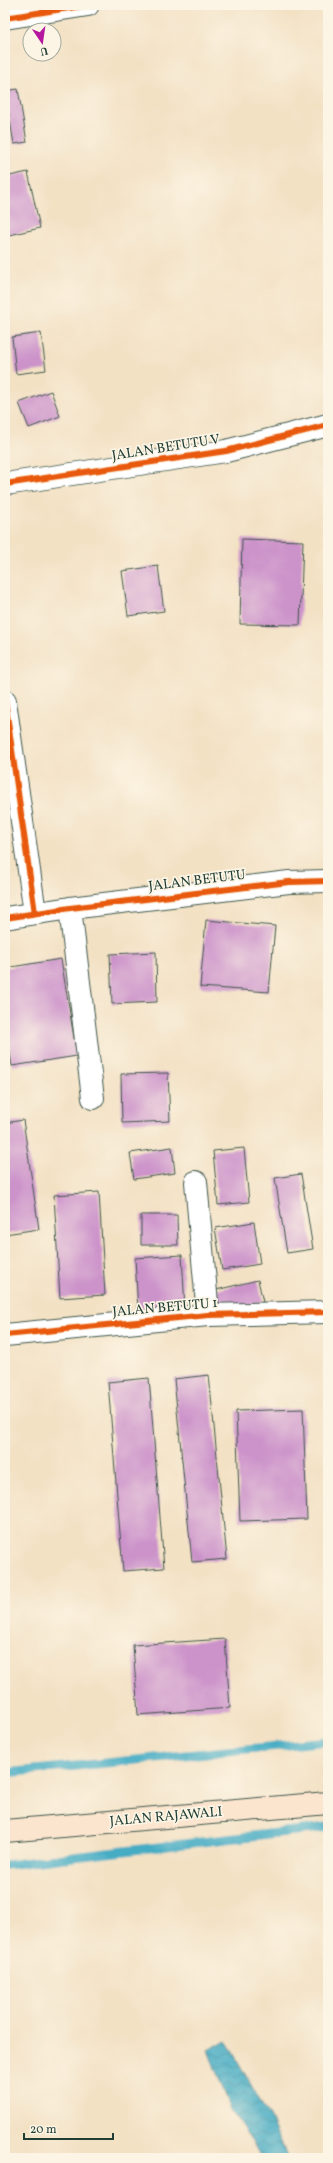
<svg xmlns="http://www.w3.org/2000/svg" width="333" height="2163" font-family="Vollkorn,serif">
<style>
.water{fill:url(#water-waves);stroke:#32747c}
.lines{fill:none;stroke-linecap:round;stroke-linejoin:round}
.stream{stroke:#45acc4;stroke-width:9}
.building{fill:#cc93ca}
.street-casing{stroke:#3f564a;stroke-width:24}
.secondary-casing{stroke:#3f564a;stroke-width:24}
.street{stroke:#fff;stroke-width:22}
.secondary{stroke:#fce5cf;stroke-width:22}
.cycleway-casing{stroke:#fcf5e5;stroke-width:8}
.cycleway{stroke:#e8590c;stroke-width:6}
.labels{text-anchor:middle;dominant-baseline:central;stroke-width:3.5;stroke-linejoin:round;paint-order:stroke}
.street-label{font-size:14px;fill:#1f3d34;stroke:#fcf5e5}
</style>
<defs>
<pattern id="water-waves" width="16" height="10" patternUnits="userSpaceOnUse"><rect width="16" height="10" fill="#45acc4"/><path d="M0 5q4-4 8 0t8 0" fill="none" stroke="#398da0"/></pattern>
</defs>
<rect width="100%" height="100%" fill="#fcf5e5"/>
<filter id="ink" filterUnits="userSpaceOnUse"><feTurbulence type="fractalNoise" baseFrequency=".025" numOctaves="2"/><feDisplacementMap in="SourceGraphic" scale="8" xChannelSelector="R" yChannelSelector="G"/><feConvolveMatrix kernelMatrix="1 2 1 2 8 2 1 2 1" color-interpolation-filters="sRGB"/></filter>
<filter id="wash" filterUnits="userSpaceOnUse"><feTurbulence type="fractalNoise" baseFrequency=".012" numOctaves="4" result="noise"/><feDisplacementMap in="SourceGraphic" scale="16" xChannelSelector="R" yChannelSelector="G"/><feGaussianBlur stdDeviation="0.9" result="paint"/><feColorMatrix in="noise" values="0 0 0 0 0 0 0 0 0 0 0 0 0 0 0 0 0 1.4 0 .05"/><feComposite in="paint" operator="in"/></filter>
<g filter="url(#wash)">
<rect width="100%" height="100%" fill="#f3e1c4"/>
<path class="water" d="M226,2040L270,2119L288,2158H261L252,2141L232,2112L208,2050Z"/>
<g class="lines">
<path class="stream" d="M5,1773L328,1741
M5,1865L328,1827"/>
</g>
<g id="blocks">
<path class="building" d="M18,89L27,142L14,144L5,91Z
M28,172L40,228L5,236V177Z
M41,333L46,370L16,374L12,337Z
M51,391L60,416L29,428L19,403Z
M242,539L303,541L300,625L240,624Z
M158,566L164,611L128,616L122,571Z
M206,920L275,926L269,992L200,987Z
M156,952L157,1002L112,1004L110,954Z
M61,959L77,1056L12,1066L5,1021V968Z
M168,1073L170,1121L122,1123L121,1074Z
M23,1120L39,1229L5,1234V1123Z
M172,1147L175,1173L134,1179L130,1153Z
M244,1148L249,1202L218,1205L213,1151Z
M301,1174L313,1249L287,1253L275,1178Z
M99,1192L105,1295L60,1298L54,1195Z
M141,1215H177L178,1245H141Z
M254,1222L260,1264L222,1270L215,1228Z
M182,1255L185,1309L138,1311L135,1258Z
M258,1280L263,1302L221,1312L216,1290Z
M209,1375L227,1559L192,1562L174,1379Z
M149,1378L164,1568L123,1571L108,1382Z
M303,1409L307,1519L240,1521L236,1411Z
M225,1639L230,1708L138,1715L133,1645Z"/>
</g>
</g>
<g filter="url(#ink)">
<use href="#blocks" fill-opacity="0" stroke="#3f564a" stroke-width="1"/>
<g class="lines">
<defs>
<path id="street" d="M5,18L88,5
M5,484L226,451L328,425
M5,701L35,913
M70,908L93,1098
M5,918L70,908L289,882L328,881
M196,1182L208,1315
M5,1335L208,1315L328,1312"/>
<path id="secondary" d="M5,1831L328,1803"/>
</defs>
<use href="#street" class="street-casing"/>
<use href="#secondary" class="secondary-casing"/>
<use href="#street" class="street"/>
<use href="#secondary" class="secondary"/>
<defs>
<path id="cycleway" d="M5,18L88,5
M5,484L226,451L328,425
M5,701L35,913
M5,918L70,908L289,882L328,881
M5,1335L208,1315L328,1312"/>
</defs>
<use href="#cycleway" class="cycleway-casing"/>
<use href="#cycleway" class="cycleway"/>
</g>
</g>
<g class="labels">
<g class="street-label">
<text transform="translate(166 448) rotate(-9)">JALAN BETUTU V</text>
<text transform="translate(197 881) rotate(-7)">JALAN BETUTU</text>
<text transform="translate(165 1308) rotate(-5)">JALAN BETUTU 1</text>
<text transform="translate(166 1817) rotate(-5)">JALAN RAJAWALI</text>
</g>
</g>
<rect width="333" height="2163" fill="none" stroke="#fcf5e5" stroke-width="20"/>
<g transform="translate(42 42) rotate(167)"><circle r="19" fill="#fcf5e5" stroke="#a4ab9e"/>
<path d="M0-3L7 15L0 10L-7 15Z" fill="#b5179e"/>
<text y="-6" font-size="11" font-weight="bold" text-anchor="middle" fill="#1f3d34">U</text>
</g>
<path d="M24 2133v6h89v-6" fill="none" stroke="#1f3d34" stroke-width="2"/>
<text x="30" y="2133" font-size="12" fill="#1f3d34" stroke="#fcf5e5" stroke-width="3" paint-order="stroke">20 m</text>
</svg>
